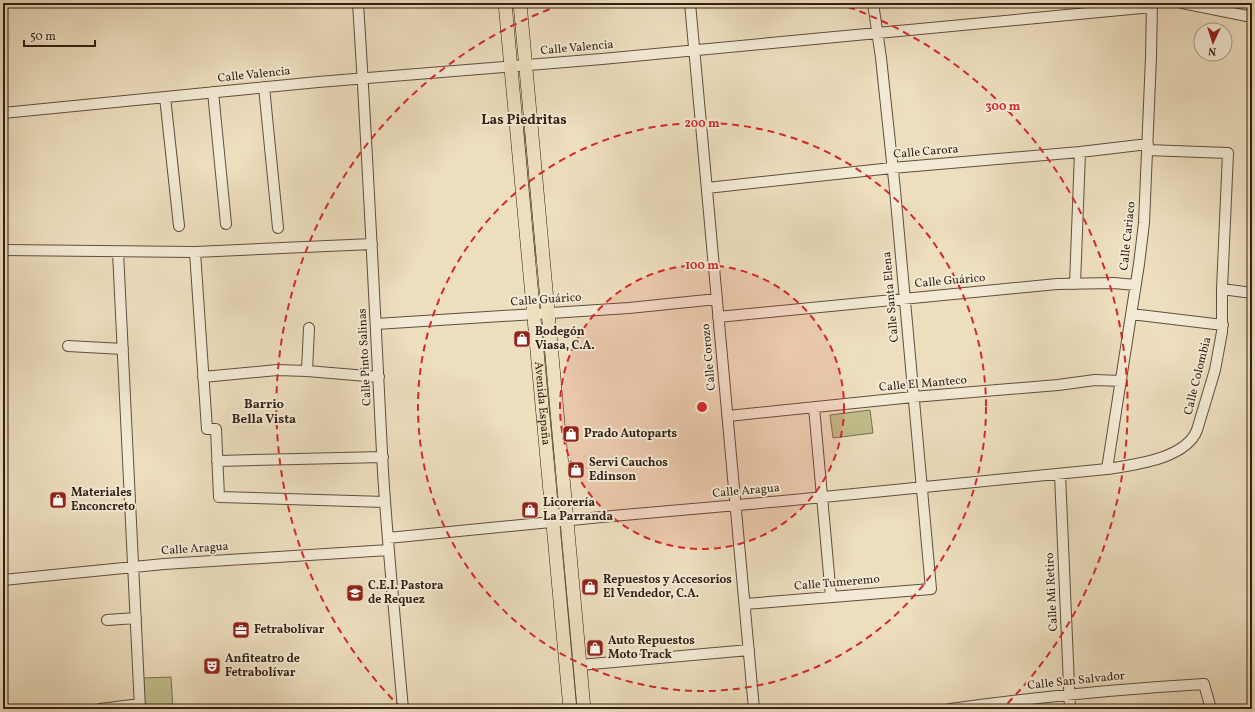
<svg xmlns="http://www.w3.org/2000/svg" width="1255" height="712" font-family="Vollkorn,serif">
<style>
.grass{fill:url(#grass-dots);stroke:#786e50}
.garden{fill:#c0bf8c;stroke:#786e50}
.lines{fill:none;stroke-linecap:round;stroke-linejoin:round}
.minor-casing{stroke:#604e3e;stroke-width:12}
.major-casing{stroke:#311e13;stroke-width:14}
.minor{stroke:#f3ead5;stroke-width:10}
.major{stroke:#eddebe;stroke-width:13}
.ring{fill:none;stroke:#d62828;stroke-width:2;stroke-dasharray:7 5}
.labels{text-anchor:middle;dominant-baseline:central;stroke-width:4;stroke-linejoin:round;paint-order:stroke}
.street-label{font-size:12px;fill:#311e13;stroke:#f3ead5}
.poi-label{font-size:12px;font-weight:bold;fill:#311e13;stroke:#f3ead5;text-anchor:start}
.neighbourhood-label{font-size:13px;font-weight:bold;fill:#311e13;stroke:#f3ead5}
.quarter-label{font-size:14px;font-weight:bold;fill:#311e13;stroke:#f3ead5}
.centre{fill:#d62828;stroke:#f3ead5;stroke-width:2}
.ring-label{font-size:12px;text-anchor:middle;font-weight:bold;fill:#d62828;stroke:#f3ead5;stroke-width:4;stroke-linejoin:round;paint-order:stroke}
</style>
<defs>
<pattern id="grass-dots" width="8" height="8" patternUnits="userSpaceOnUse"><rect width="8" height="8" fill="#c0bf8c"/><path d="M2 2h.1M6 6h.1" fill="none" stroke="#a5a478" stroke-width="1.8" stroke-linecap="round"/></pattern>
</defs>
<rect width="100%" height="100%" fill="#eddebe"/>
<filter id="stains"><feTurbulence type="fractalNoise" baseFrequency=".005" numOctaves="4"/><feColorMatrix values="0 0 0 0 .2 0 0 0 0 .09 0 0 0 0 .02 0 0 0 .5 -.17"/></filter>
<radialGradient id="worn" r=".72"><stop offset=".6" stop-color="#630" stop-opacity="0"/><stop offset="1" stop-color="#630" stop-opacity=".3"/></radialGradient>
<path class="grass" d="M523,129L527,143L537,259L534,252Z
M541,328H544L555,460L552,455Z
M563,574L568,584L580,709H574Z"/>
<path class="garden" d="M870,410L873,433L833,438L830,415Z
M171,677L173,709H145L143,678Z"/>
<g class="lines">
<defs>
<path id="minor" d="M358,3C368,159 375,315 383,472C388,551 396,630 403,709
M690,3L754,709
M1182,3L1252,17
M264,87L278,228
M213,92L226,224
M165,97L179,226
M3,113L318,82L602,59L1152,7
M707,188L892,168L1080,152L1148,144
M3,250L195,252L372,244
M118,252L140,709
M195,252L207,429H216L219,497L385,502
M1075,284L1080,152
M1222,289L1252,293
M1131,314L1223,325
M718,317L1057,284L1114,283L1135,285
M376,324L629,308L717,299
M68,346L123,349
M307,371L309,328
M203,377L277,370L307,371L379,377
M814,407L831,597
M728,416L913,397L1058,385L1095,380L1121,381
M217,461L383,457
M1107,469L1139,264L1144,223L1151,57L1152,3
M1060,474L1070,709
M388,538L612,516L783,501L1107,469C1133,465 1186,459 1197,430L1215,370L1222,332V289L1228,153L1147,150
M3,580L164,564L389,550
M745,604L931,589L895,190L881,58L873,3
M107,620L136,618
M580,665L749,650
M100,709L140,704
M950,709C1035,697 1119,689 1204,684L1211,709"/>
<g id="major">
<path id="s1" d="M505,3L570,709"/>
<path d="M520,3L584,709"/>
</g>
</defs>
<use href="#minor" class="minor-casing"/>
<use href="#major" class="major-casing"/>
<use href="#minor" class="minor"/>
<use href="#major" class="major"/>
</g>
<circle cx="702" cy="407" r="142" fill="#d62828" fill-opacity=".12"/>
<g class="ring">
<circle cx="702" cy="407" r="142"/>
<circle cx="702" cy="407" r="284"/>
<path d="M401 708A426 426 0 0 1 567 3M837 3A426 426 0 0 1 1003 708"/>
</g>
<defs>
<symbol id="shop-square" viewBox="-11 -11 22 22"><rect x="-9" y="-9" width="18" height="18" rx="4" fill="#8f2418" stroke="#f3ead5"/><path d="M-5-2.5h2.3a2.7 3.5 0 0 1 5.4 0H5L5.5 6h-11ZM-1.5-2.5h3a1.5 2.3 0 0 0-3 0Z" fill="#fff"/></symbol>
<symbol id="school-square" viewBox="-11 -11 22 22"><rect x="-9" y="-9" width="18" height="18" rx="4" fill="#8f2418" stroke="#f3ead5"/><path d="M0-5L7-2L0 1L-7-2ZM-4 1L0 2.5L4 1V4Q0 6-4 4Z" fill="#fff"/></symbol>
<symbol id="office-square" viewBox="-11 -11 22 22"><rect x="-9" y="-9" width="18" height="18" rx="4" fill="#8f2418" stroke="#f3ead5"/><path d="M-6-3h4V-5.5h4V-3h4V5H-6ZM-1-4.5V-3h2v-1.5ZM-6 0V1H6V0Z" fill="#fff"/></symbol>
<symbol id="theatre-square" viewBox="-11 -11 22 22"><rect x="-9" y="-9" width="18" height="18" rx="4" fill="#8f2418" stroke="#f3ead5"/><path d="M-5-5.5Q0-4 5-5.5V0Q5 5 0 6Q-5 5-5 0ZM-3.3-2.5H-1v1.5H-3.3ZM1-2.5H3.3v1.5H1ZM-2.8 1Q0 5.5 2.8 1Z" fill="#fff"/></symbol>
</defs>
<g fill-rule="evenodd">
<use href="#shop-square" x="512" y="329" width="20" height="20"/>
<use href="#shop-square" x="561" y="424" width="20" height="20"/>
<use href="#shop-square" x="566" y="460" width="20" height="20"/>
<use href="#shop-square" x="48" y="490" width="20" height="20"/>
<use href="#shop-square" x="520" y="500" width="20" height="20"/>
<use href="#shop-square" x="580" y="577" width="20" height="20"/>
<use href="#school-square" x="345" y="583" width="20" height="20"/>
<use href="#office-square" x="231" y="620" width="20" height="20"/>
<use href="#shop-square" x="585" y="638" width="20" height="20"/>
<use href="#theatre-square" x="202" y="656" width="20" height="20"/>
</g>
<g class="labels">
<g class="street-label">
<text transform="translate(577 48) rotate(-5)">Calle Valencia</text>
<text transform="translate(254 75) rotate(-6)">Calle Valencia</text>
<text transform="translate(926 152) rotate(-5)">Calle Carora</text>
<text transform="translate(1128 236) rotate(-84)">Calle Cariaco</text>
<text transform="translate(950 281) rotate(-5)">Calle Guárico</text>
<text transform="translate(891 297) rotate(-95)">Calle Santa Elena</text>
<text transform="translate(546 300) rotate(-4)">Calle Guárico</text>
<text transform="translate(365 357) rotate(-93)">Calle Pinto Salinas</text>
<text transform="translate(709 357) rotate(-95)">Calle Corozo</text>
<text transform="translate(1198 376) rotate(-76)">Calle Colombia</text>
<text transform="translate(923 384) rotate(-5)">Calle El Manteco</text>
<text stroke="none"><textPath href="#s1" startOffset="402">Avenida España</textPath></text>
<text transform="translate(746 491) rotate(-5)">Calle Aragua</text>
<text transform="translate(195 549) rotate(-4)">Calle Aragua</text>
<text transform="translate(837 583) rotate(-5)">Calle Tumeremo</text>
<text transform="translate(1052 592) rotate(-93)">Calle Mi Retiro</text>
<text transform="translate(1076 681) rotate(-6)">Calle San Salvador</text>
</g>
<g class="poi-label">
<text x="535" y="332">Bodegón<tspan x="535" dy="14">Viasa, C.A.</tspan></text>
<text x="584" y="434">Prado Autoparts</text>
<text x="589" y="463">Servi Cauchos<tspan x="589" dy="14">Edinson</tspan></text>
<text x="71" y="493">Materiales<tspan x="71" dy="14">Enconcreto</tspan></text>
<text x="543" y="503">Licorería<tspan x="543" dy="14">La Parranda</tspan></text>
<text x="603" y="580">Repuestos y Accesorios<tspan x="603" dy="14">El Vendedor, C.A.</tspan></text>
<text x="368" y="586">C.E.I. Pastora<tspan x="368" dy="14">de Requez</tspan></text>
<text x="254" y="630">Fetrabolívar</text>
<text x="608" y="641">Auto Repuestos<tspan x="608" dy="14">Moto Track</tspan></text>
<text x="225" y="659">Anfiteatro de<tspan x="225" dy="14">Fetrabolívar</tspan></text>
</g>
<g class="neighbourhood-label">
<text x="264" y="405">Barrio<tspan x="264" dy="15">Bella Vista</tspan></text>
</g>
<g class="quarter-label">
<text x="524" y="120">Las Piedritas</text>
</g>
</g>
<circle cx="702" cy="407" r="6" class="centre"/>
<g class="ring-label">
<text x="1003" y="110">300 m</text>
<text x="702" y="127">200 m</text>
<text x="702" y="269">100 m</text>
</g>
<rect width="1255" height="712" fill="none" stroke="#eddebe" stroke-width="16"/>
<rect x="4" y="4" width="1247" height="704" fill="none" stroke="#311e13" stroke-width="2"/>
<rect x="8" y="8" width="1239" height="696" fill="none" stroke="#311e13"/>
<g transform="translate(1213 42) rotate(184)"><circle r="19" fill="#f3ead5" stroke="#a59887"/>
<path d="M0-3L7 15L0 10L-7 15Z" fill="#8f2418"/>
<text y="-6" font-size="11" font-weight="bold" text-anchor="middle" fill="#311e13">N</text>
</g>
<path d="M24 40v6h71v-6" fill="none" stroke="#311e13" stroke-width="2"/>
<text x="30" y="40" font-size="12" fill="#311e13" stroke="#f3ead5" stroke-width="3" paint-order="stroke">50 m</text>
<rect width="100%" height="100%" filter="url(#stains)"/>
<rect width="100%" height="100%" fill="url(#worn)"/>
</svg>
